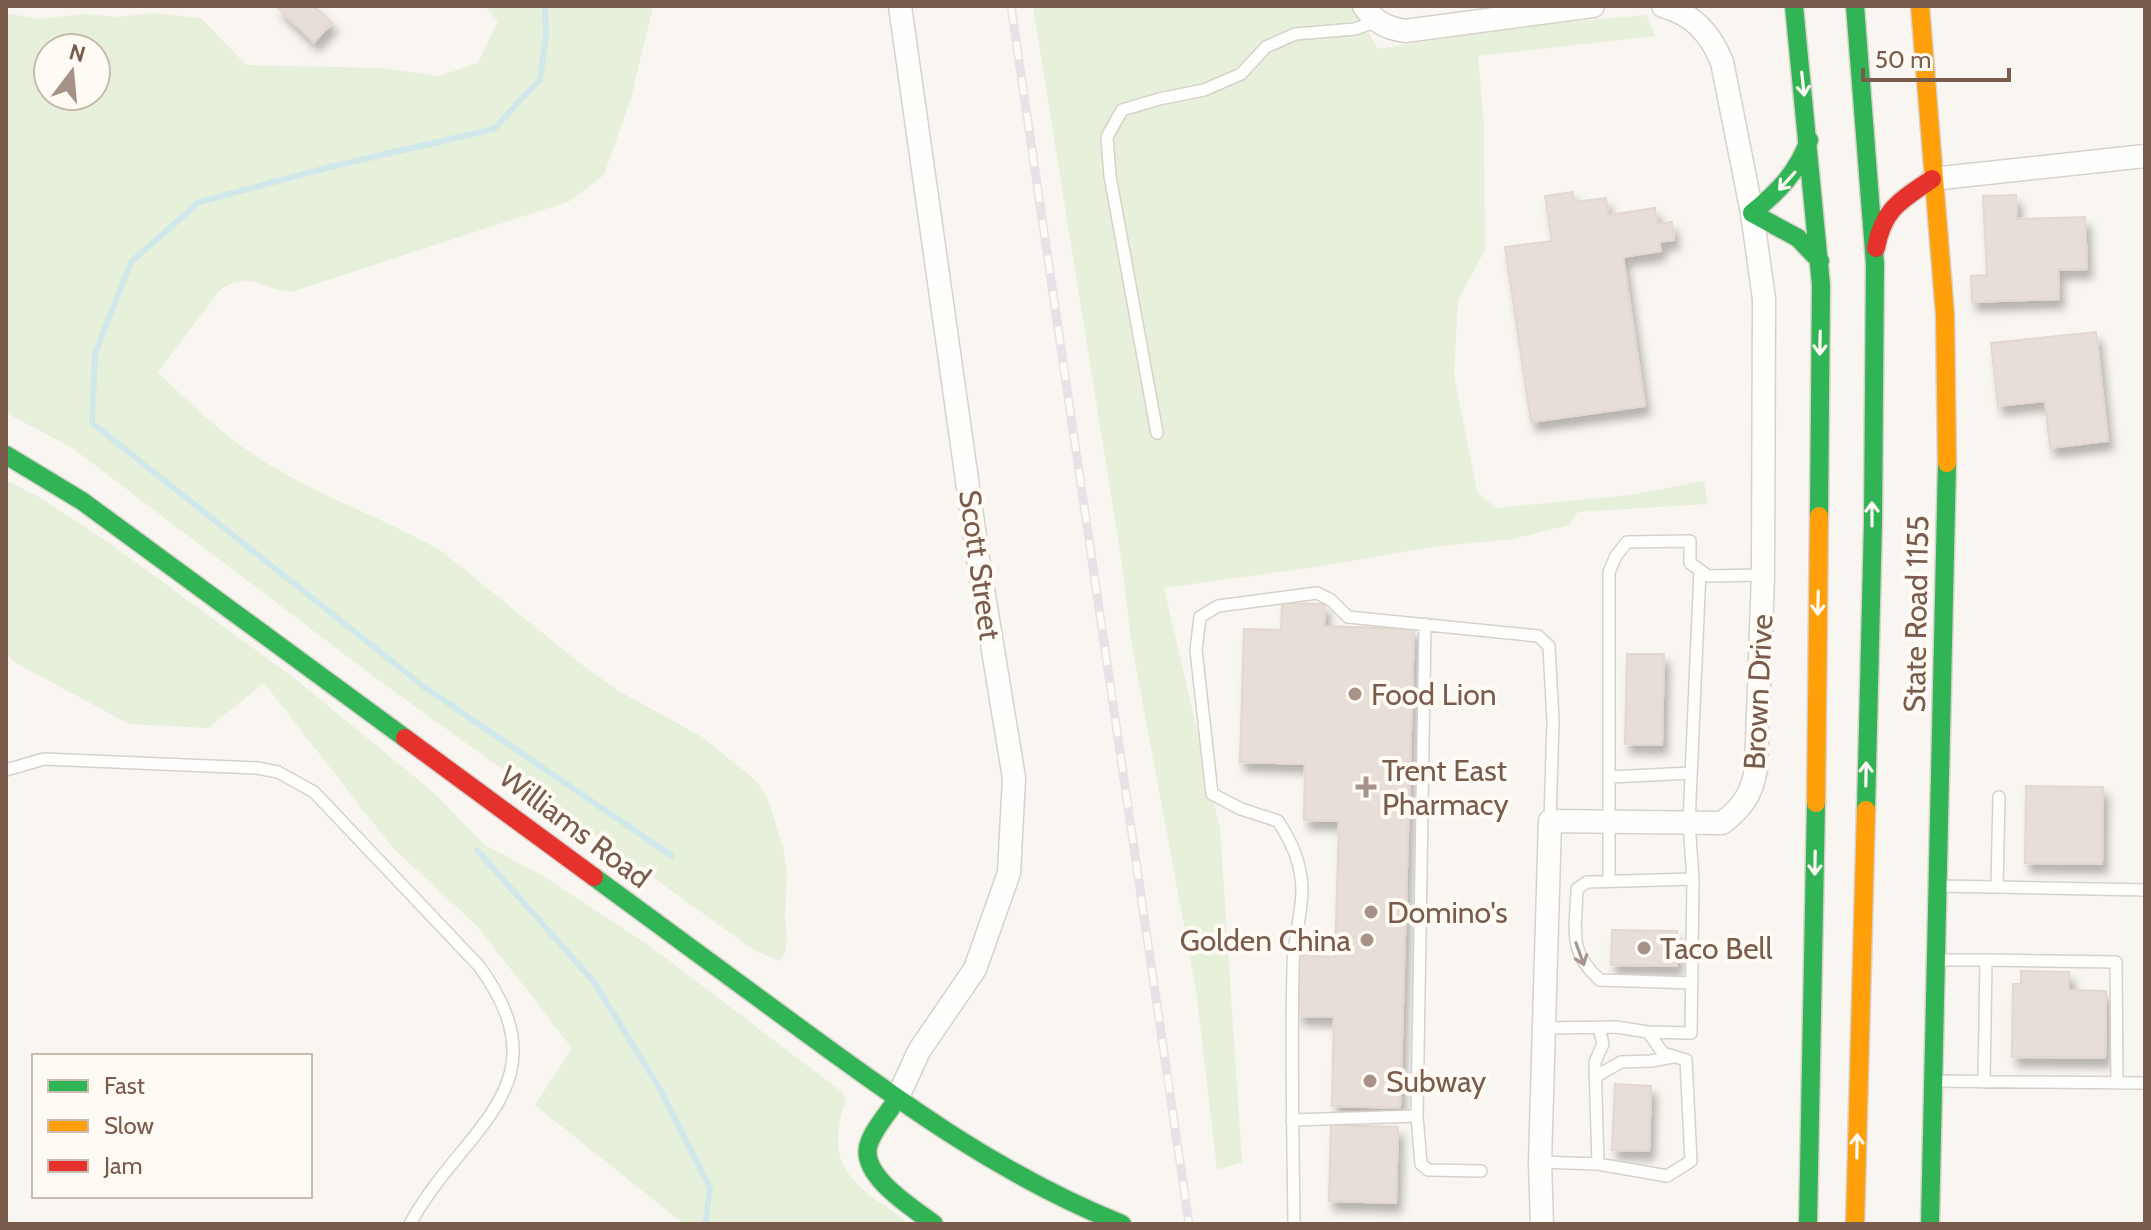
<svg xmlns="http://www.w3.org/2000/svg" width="2151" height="1230" font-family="Cabin,sans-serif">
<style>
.green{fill:#e7f0db;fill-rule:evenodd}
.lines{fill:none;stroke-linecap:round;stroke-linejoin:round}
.stream{stroke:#d0e8ea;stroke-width:6}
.building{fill:#e6ded7;stroke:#e2d8d2;stroke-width:2;filter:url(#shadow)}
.lane-casing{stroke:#d7d1cb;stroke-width:14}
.street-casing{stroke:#d7d1cb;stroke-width:25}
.fast-casing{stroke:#d9d2cb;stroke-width:21}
.slow-casing{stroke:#d9d2cb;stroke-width:21}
.jam-casing{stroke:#d9d2cb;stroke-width:21}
.lane{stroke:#fefefd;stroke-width:11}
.street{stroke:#fefefd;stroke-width:22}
.fast{stroke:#30b455;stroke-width:18}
.slow{stroke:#ff9f0a;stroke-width:18}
.jam{stroke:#e5322d;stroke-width:18}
.rail-casing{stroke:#e6e3e7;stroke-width:9}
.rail{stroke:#fffaf3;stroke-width:6;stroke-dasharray:18;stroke-linecap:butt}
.oneway{stroke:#fffaf3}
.oneway2{stroke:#a8958b}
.poi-dot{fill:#a69286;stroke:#fffaf3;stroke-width:3}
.labels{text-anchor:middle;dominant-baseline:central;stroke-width:8;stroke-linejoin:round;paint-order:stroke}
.street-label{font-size:30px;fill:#7a5c4d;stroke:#fffaf3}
.poi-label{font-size:30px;fill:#7a5c4d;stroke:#fffaf3;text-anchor:start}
</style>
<defs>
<filter id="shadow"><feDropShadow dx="5" dy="9" stdDeviation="4" flood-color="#0004"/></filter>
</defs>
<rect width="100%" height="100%" fill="#f9f5f0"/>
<path class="green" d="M484,6H653L631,98L604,175L570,201L291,292C262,289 249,270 221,289L158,372C196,410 235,446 282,472C334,502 390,521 441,551L585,667L619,691L702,737L754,779L765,793L771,808L783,848L787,871L785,917L787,942L784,956L779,961L754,950L381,682L71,447L6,413V13L38,19L83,14L119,17L153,13L201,18L246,65L382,68L439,76L478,63L498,21ZM96,48V96H48V48Z
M1033,6H1354L1378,49L1521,26L1646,15L1655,36L1478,56L1484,124L1485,250L1458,300L1454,376L1477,491L1495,508L1631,495L1704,481L1708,504L1578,512L1569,525L1513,539L1432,547L1329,565L1164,588L1220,829L1242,1162L1217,1170L1196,990L1131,640L1122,564Z
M6,480L39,497L108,542L294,678L433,792L485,845L543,876L650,946L842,1092L846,1099C830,1148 836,1171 879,1202C888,1209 902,1216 908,1224H684L535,1105L572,1048L478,927L392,847L264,683L208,728L129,724L14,662L6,652Z"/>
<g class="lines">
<path class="stream" d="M545,6L546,34L540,79L494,129L330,167L199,202L131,262L95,354L92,423L423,686L672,856
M477,850L594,982L660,1089L710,1188L705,1224"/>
</g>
<path class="building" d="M276,6H314L332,23L314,42Z
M1573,192L1574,202L1606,198L1608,215L1655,208L1657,224L1672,222L1674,240L1659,242L1661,251L1623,257L1645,406L1531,422L1505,247L1552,241L1545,196Z
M2016,195L2017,219L2085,217L2087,269L2058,270L2059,299L1972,302L1971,276L1987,275L1983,196Z
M2096,332L2108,441L2050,448L2045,401L1998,406L1991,343Z
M1282,603L1325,604L1324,626L1414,629L1400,1108L1332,1106L1334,1017L1298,1016L1299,955L1335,957L1339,821L1304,820L1305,764L1240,762L1244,629L1281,630Z
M1627,654H1664L1662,745L1625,744Z
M2026,786L2103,787L2102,864L2025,863Z
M1612,930L1677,931V966L1611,965Z
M2021,971L2069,972V990L2106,991L2105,1058L2012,1057L2013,984H2021Z
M1615,1084L1651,1086L1649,1151L1612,1150Z
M1331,1125L1398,1127L1396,1203L1329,1201Z"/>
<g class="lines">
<defs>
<path id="lane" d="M1157,433L1110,176L1107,137L1122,110L1159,99L1204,90L1241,74L1266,47L1295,34L1355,29L1377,21
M6,770L44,759L257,768L278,772L314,792L479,966C567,1087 463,1126 410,1224
M1610,777L1691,773
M1693,879L1689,823L1700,570
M1609,881V572L1616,556L1627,542L1690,541V563L1708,576L1763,575
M1940,886L2145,890
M1997,887L1999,797
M1939,960H1986
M1648,1032L1691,1033L1693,879L1587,882L1577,889C1576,930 1567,951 1600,980L1692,983
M1595,1077L1621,1062L1651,1061L1673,1057
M1934,1081L2145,1083
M1984,1082L1986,960L2116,962L2117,1083
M1417,1116L1425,624
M1292,1120L1417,1116L1421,1164L1428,1170L1481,1171
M1540,1162L1598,1164L1667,1176L1691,1161L1686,1060L1663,1053L1648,1032L1616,1027L1544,1028
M1598,1164L1595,1062L1603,1044L1599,1028
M1294,1224C1293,1138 1291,1053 1293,968C1293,941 1302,915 1302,889C1301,862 1292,843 1278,821L1241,809L1212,794L1196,650L1200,617L1218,606L1317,593L1331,600L1348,617L1538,636L1549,646L1553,721L1550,821"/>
<path id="street" d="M1364,6C1374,22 1387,28 1405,31L1593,6
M1932,179L2145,156
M897,1099L919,1051L975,969L1009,873L1014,778L979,565L900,6
M1542,1224L1540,1162L1550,821L1722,823C1742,808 1752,794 1756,769L1763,575L1764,299L1752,213L1722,62C1710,33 1694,15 1663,6"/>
<path id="fast" d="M1794,6L1821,285L1819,516
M1855,6L1875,264L1873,521L1866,810
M1809,140C1798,172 1778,192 1752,213L1798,238L1820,261
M6,455L82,501L405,738
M594,877C665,929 735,981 805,1032C906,1106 1006,1178 1122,1224
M897,1099C888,1114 872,1130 868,1147C862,1177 913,1208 934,1224
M1808,1224L1816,803
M1930,1224L1947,463"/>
<path id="slow" d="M1920,6L1945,315L1947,463
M1816,803L1819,516
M1855,1224L1866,810"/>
<path id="jam" d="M1876,248C1883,209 1901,200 1932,179
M405,738L594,877"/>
</defs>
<use href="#lane" class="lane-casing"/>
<use href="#street" class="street-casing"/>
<use href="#fast" class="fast-casing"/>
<use href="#slow" class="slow-casing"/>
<use href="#jam" class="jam-casing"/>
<use href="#lane" class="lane"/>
<use href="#street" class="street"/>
<use href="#fast" class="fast"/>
<use href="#slow" class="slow"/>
<use href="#jam" class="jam"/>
<defs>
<path id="rail" d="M1011,6L1189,1224"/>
</defs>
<use href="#rail" class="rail-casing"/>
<use href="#rail" class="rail"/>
</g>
<defs><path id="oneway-shaft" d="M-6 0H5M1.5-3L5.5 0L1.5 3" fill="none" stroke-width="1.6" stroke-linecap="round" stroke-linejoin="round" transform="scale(2)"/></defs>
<g class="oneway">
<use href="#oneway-shaft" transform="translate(1803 84) rotate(84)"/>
<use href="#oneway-shaft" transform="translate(1787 181) rotate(132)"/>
<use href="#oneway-shaft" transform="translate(1820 343) rotate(91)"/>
<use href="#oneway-shaft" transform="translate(1872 514) rotate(-90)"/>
<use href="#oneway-shaft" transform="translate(1818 603) rotate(91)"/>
<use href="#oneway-shaft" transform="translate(1866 774) rotate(-89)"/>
<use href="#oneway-shaft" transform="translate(1815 863) rotate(91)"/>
<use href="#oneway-shaft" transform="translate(1857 1146) rotate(-89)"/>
</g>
<use class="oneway2" href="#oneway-shaft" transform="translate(1580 954) rotate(70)"/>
<g class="poi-dot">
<circle cx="1355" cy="694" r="8"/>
<path d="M1362 775h8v8h8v8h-8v8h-8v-8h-8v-8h8z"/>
<circle cx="1371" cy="912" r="8"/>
<circle cx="1367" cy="940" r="8"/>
<circle cx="1644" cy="948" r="8"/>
<circle cx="1370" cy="1081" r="8"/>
</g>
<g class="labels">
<g class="street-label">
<text transform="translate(980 565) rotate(82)">Scott Street</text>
<text transform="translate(1916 614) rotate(-89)">State Road 1155</text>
<text transform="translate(1758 692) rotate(-87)">Brown Drive</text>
<text transform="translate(575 827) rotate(37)">Williams Road</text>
</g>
<g class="poi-label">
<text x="1371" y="694">Food Lion</text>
<text x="1382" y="770">Trent East<tspan x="1382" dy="34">Pharmacy</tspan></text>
<text x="1387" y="912">Domino's</text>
<text x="1351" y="940" text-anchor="end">Golden China</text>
<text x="1660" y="948">Taco Bell</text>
<text x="1386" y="1081">Subway</text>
</g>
</g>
<rect width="2151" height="1230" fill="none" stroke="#7a5c4d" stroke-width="16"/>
<rect x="32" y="1054" width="280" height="144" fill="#fffaf3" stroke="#cabbb1" stroke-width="2"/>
<rect x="48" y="1080" width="40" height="12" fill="#30b455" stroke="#cabbb1" stroke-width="2"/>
<text x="104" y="1094" font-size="24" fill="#7a5c4d">Fast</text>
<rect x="48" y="1120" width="40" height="12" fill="#ff9f0a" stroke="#cabbb1" stroke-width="2"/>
<text x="104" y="1134" font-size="24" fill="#7a5c4d">Slow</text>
<rect x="48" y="1160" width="40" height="12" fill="#e5322d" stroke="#cabbb1" stroke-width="2"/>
<text x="104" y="1174" font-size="24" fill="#7a5c4d">Jam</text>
<g transform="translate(72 72) rotate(16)"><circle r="38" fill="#fffaf3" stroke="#cabbb1" stroke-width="2"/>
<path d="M0-6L14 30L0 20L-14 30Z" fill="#a69286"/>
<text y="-12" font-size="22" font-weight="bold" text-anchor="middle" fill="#7a5c4d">N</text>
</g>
<path d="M1863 68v12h146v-12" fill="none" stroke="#7a5c4d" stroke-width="4"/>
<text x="1875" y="68" font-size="24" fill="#7a5c4d" stroke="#fffaf3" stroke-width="6" paint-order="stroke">50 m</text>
</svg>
